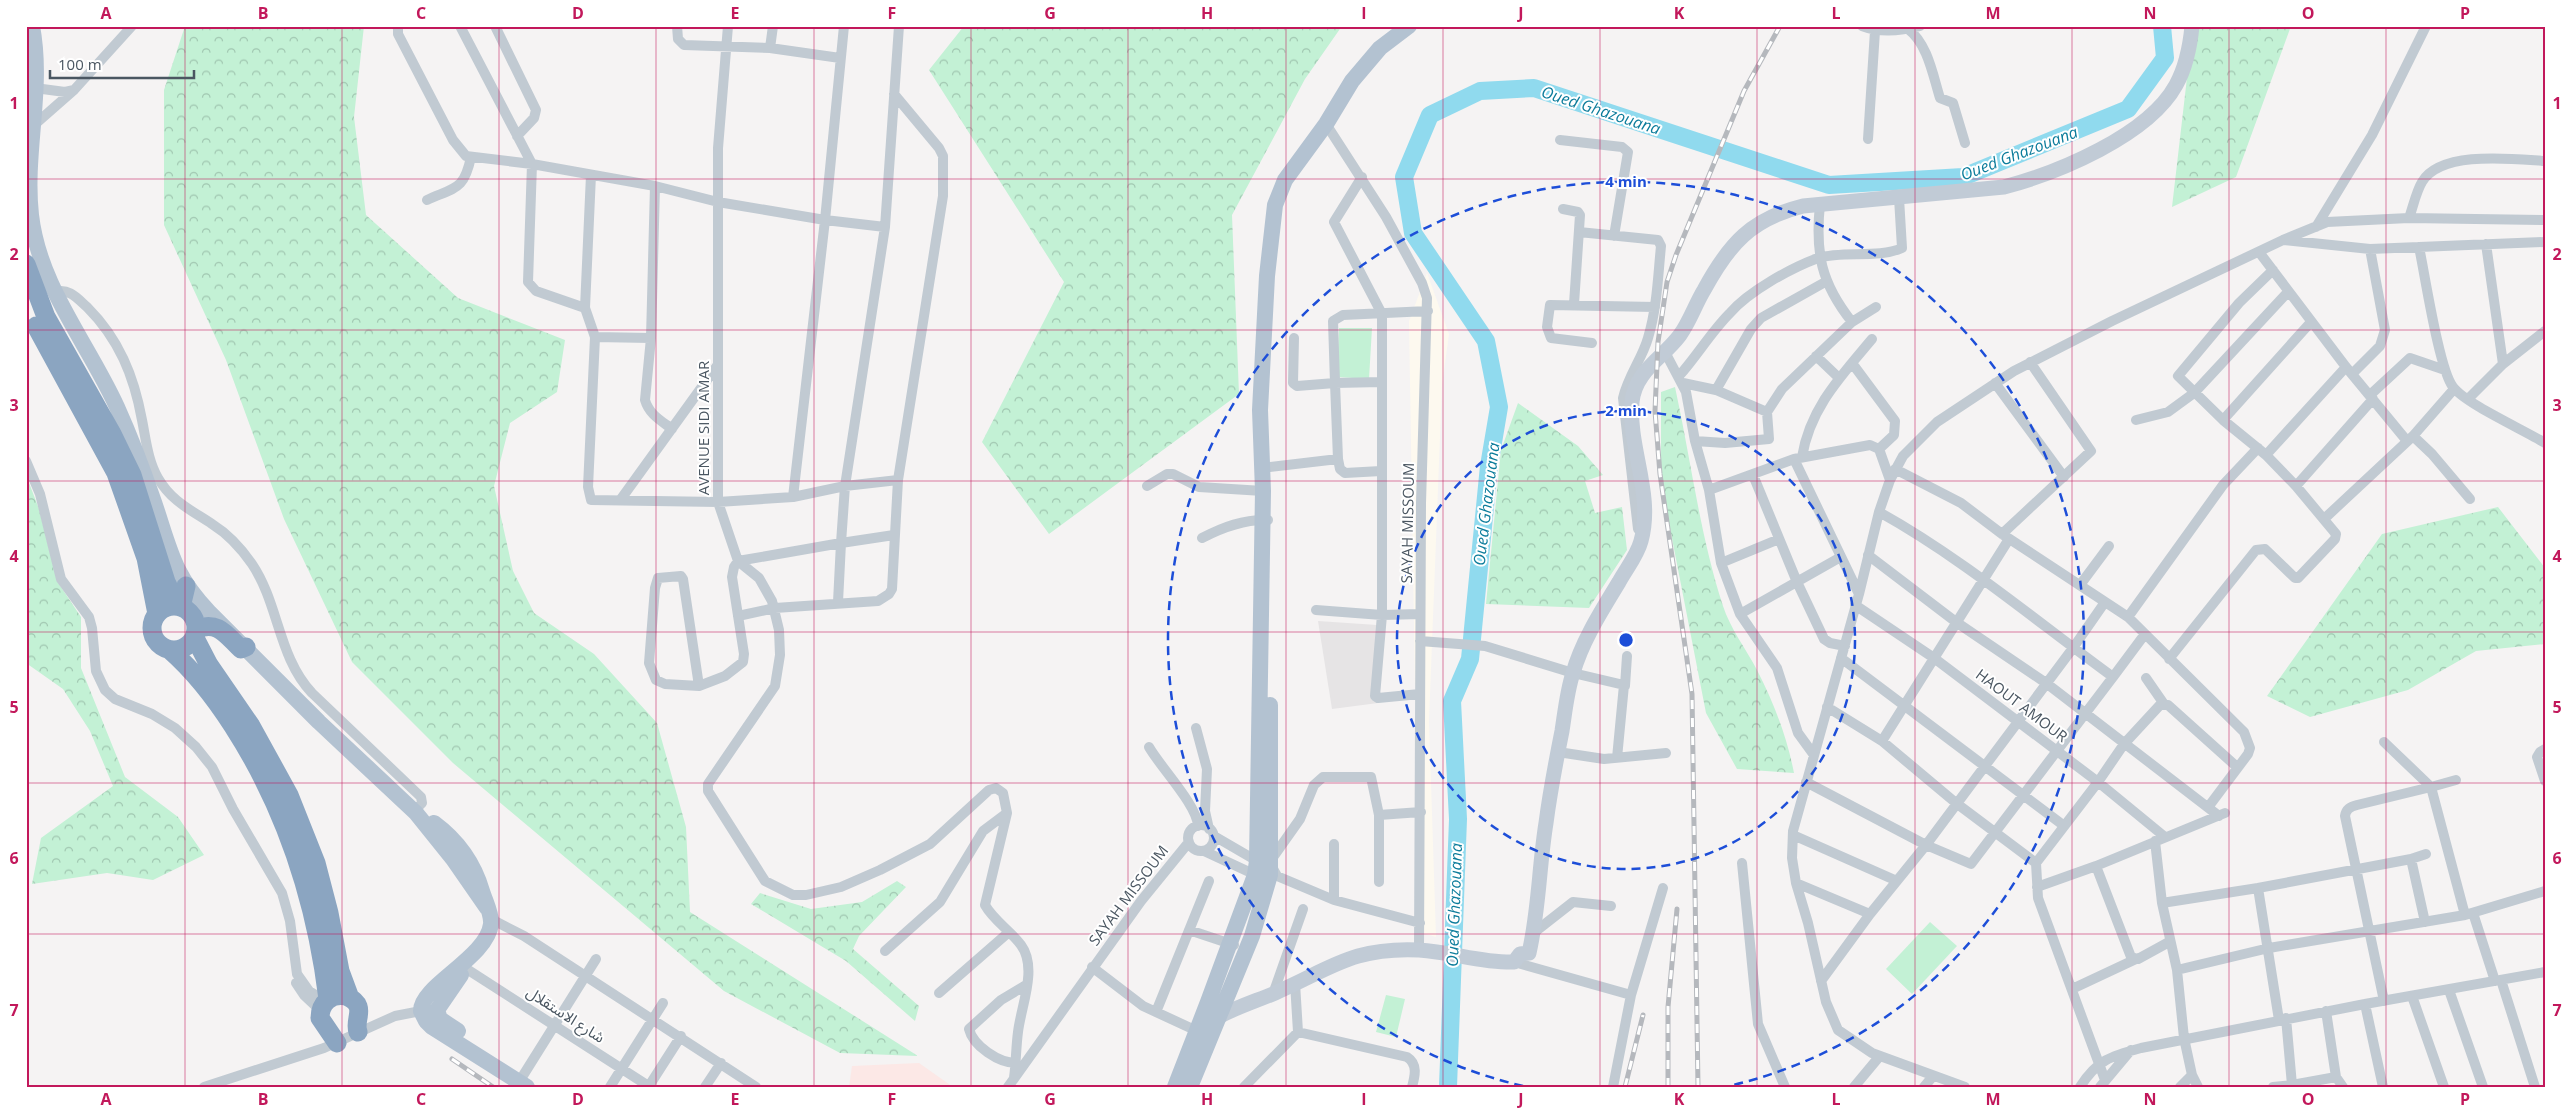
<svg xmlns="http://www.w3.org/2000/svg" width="2571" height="1113" font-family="'Open Sans','Noto Sans Arabic',sans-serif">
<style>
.commercial{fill:#fdf9ef}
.education{fill:#e6e4e5}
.medical{fill:#fce8e6}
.green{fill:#c3f1d5}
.forest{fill:url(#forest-crowns)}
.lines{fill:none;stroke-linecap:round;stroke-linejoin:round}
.river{stroke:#90daee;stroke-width:18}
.minor{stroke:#c1cad2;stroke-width:10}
.secondary{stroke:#c1cbd6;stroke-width:15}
.primary{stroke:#b3c2d1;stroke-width:16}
.motorway{stroke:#8ba5c1;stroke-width:19}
.rail-casing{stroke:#b5b8bd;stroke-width:5}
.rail{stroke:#fff;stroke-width:3;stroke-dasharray:9;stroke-linecap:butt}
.grid{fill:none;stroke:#c2185b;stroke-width:1;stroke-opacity:0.55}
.ring{fill:none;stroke:#1d4ed8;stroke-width:2.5;stroke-dasharray:9 6}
.labels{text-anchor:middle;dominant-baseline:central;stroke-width:4;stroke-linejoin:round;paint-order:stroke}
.street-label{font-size:15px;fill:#4a5661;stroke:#fff}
.water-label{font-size:16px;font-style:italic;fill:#0c7c9b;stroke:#fff}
.centre{fill:#1d4ed8;stroke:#fff;stroke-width:2.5}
.ring-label{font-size:15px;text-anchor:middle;font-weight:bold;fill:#1d4ed8;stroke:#fff;stroke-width:4;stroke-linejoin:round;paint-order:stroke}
.neatline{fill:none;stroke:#c2185b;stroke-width:2}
.grid-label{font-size:16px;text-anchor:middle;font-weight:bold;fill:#c2185b}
</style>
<defs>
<pattern id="forest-crowns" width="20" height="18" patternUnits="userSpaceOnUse" patternTransform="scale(1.25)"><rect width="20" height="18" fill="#c3f1d5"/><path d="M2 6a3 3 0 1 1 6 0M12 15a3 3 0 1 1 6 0" fill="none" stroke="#a0c6b0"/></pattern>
</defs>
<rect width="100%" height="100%" fill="#f5f3f3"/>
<path class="commercial" d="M1427,273L1449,334L1442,385L1429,721L1436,937L1419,932L1409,321Z"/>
<path class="education" d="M1318,621L1377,625L1378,703L1332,709Z"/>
<path class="medical" d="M919,1063L953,1087H849L852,1066Z"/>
<path class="green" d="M1339,328H1372L1369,379L1337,377Z
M1930,922L1957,946L1912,994L1886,969Z
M1386,995L1405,999L1396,1037L1376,1032Z"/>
<path class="forest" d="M185,26H364L354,117L366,215L458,298L565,340L557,392L510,423L494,486L513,571L534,613L594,654L657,723L686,827L690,912L918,1056L840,1053L724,991L453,763L352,662L284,519L226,360L164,225V90Z
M964,26H1342L1305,79L1232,215L1239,394L1049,534L982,442L1064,282L929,70Z
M2193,26H2291L2236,177L2172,207Z
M1675,387C1691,460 1700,536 1723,606C1730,628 1746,649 1757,670C1774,703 1787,737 1794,773L1737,769L1706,713L1661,482V392Z
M1518,403L1578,446L1603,475L1585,481L1595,513L1622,507L1627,550L1589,608L1486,604L1501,450Z
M26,475L39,509L57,581L81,617V668L125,777L178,817L204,855L153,880L107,873L32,884L41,838L113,786L90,731L63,689L26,663Z
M2498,507L2545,568V644L2476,651L2408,690L2310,717L2267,696L2382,534Z
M897,881L906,887L859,936L853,949L919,1006L915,1021L846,961L751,904L760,893L811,909L862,902Z"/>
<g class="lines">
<path class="river" d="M1448,1087L1458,819L1452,701L1470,659L1489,466L1499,407L1486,341L1413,233L1404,177L1430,115L1480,91L1534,88L1829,185L1963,177L2128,109L2165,58L2162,26"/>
<path class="minor" d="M398,26V34L453,140L466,156L532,164L655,186L718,202L825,220L793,497
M460,26L532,164L528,282L536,291L585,308L595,337L588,487L591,500L718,502L793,497L845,486L898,480
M495,26L536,110L534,118L517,136
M677,26L678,39L684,45L770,48L840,58
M728,26L718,148V502L738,561L759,578L772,601L779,630L780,655L775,686L708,784V791L765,881L793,895H806L841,887L880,870L930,844L989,790L996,788L1003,793L1007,813L985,905C994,921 1010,930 1021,945C1038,968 1021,1006 1018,1032C1016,1047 1016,1063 1014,1078
M844,26L825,220L885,227
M1862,26C1880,33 1901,31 1920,26
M1908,29C1928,44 1933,76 1940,98L1953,103L1965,143
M770,48L773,26
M35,88L65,92L74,90
M1326,124L1386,217L1422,283L1427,298L1421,503L1419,950
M33,126L74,90L132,26
M1868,139L1875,31
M1560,140L1622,147L1628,152L1614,236
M1362,177L1334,222L1382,314V615L1375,696L1378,698L1420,694
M655,186L651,338L645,400C649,414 660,420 672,429
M427,200C456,187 464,190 471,157
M1820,204C1815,253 1821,283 1852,322
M1563,209L1578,212L1580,215L1574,304
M2409,218C2413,207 2416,192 2422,182C2441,150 2513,159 2545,161
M2316,227L2372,135L2426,26
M1579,232L1658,240L1661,246C1658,276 1657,308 1648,338C1642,359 1628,376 1623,398L1638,529
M2284,240L2370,249L2545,242
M2486,244L2503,364
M2419,247C2425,275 2439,369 2453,387C2466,404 2524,430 2545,443
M2259,252L2346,367L2407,441
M2273,270L2239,303L2178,376L2223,420L2266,455L2296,486
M55,292C69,288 77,298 87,307C119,339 134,376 142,420C146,440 148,461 158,478C171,501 191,510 212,524C228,534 241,548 252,564C279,604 278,657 312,693L421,797L422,803L414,811
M585,308L591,175
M595,337L651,338
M1294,338L1293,383L1297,386L1335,383L1338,459L1340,469L1345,473L1381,471
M1592,343L1551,338L1547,327L1550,305L1655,307
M1665,352L1686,392L1695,441L1709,490L1721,563L1740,614L1777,668L1798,733L1814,755
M1816,356L1839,378
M1852,363L1895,421L1894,435L1879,449
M2352,374L2380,346L2385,330L2370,249
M1679,376C1697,356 1711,332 1730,313C1749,291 1791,268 1818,258C1844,250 1877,259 1902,248L1899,198
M1381,382L1335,383L1333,321L1343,315L1428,311
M1683,383L1716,390L1767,412L1782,389L1852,322L1876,307
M1995,383L2064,477
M1716,390L1751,329L1761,318L1827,281
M2370,395L2410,358L2445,370
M2468,399L2503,364L2545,331
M2136,420L2168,412L2194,393L2288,292
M2223,420L2311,322
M2413,436L2432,454L2470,499
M1695,441L1725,443L1769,439L1767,412
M2266,455L2346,367
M1802,457C1810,408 1841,376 1872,339
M1794,459L1859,594
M26,461L40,494L61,579L89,617L92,628L96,671L105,690L115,699L152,714L175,728L196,747L212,767L233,809L282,893L290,921L297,974L309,991L326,1001
M1261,468L1338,459
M1895,469L1961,503L2002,534L2128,617L2244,732L2250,748L2248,754L2209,806
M1753,475L1797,582L1824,639L1830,643L1845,646
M1147,486L1167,474H1173L1199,487L1263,491
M1709,490L1794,459L1870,445L1879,449L1890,480
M621,499L717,366
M2324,519L2413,436L2454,389
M2002,534L2091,451L2030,362
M1202,538C1223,527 1244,519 1268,520
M1868,555L1956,622L2046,683L2219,816
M1721,563L1779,539
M2080,585L2109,546
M838,602L841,543L894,535
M1855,605L1934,658L2098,782L2165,837
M1316,610L1382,615L1420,614
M1740,614L1839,558
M738,616L775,608L878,601L889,594L892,589L898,480L943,196V156L939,148L894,94
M2128,617L2223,485L2258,448
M1420,641L1485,646L1573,673L1624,685L1617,758
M1841,658L2063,825
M2169,659L2256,550L2265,549L2295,578H2298L2335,539L2336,534L2296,486L2373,399
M2113,677L2145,634
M2146,678L2164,704
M699,686L683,579L681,576L658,578L655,588L649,663L656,680L665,684L699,686L725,676L743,662L744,654L732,577L734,567L738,561L841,543L845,486L885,227L899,26
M1625,686L1627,656
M1827,707L1882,741L1956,803L2036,863L2038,898L2105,1080
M1196,728L1207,769L1205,811L1209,829
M1882,741L2009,539
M2384,742L2431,787L2456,780
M1149,747C1161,768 1197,805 1198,826
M2545,749L2540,752L2537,757L2545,781
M1558,752L1604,759L1666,753
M1806,782L1926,845L1971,864L2113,677C2036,621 1962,558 1879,512
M1188 838a13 13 0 1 1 26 0a13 13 0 1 1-26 0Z
M1793,835L1897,881
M1214,836L1257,861L1272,867L1277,876L1334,900L1420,923
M2155,841L2162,903L2177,970L2184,1038L2192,1075L2180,1087
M1204,851L1260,877
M2411,859L2425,922
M1271,860L1300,819L1314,785L1323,777H1371L1379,815
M1742,863L1758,1024L1785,1087
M2036,863L2098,782L2124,744L2160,705H2168L2237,767
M2096,866L2225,813
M1379,882V815L1421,812
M1796,883L1870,914
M2037,887L2096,866L2131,957L2138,959L2169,942
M1334,900V844
M2162,903L2258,888
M2473,913L2495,981
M2465,915L2545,891
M491,919L524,936L756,1087
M1189,930L1234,945
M1534,935L1536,931L1573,902L1611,906
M885,951L940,902L983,831L1007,813
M1514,962L1631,995L1613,1087
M462,966L650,1087
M1092,967L1143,1006L1197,1031
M2177,970L2269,948L2465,915L2431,787L2357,805C2350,807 2346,809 2345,816L2384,1001
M2501,980L2535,1087
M1821,981L1870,914L1926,845L2073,648L2105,602
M296,983L304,995L321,1011
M2072,989L2136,959
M2449,990L2483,1087
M939,993L1009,932
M1273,994L1303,909
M1631,995L1663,888
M2412,996L2444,1087
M2365,1004L2383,1087
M1156,1012L1209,881
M2279,1020L2258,888L2411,859L2426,854
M1298,1032L1407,1057C1418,1064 1415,1076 1412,1087
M1016,1063C999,1063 973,1046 969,1029L1001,1000L1026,985
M2192,1075L2198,1087
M2336,1077L2343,1087
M519,1082L596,959
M2292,1085L2336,1077L2326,1011
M649,1086L681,1036
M204,1087L324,1048L395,1016L421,1011
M610,1087L663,1003
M705,1087L721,1063
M1008,1087L1141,901L1189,842
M1244,1087L1298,1032L1295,983
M1854,1087L1879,1057
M1924,1087L1933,1076
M1965,1087L1872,1053L1838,1030L1826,1002L1808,923L1796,883L1792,858L1793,831L1859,594L1879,512L1890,480L1903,456L1937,422L2014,371L2112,321L2283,240L2327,222L2409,218L2545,220
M2080,1087C2097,1060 2111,1056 2141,1048L2365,1004L2545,972
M2100,1087L2131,1050
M2273,1087L2292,1085L2286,1018"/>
<path class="secondary" d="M1212,1016L1218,1017C1237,1007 1256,1001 1275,993C1332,968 1353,947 1419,950C1452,952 1482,963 1514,962L1520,954L1529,953C1539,910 1539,866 1546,823C1550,792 1556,761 1562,731C1565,712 1567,691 1573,673C1582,641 1602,610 1619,582C1626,569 1637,556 1641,541C1654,494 1628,448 1632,402C1635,371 1663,358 1680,335C1690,321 1695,305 1704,290C1729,244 1751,219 1803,206L2004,187C2057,173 2148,136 2176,85C2186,67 2190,47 2192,26"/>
<path class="primary" d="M32,26C44,89 24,152 31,215C39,286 88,343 117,407C131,438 143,470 154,502C170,549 173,575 209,612L319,722L416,813L453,859L487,908
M434,823C457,840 474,864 482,891C485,901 492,914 491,924C487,958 420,986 421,1011L426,1021L432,1027L527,1087
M437,1010L440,1019L458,1031
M437,1010L461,975
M1175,1087L1208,1002L1255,875L1257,861L1263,491L1260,410L1267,276L1275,205L1285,180L1326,124L1352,81L1380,48L1409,26
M1190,1087L1252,936L1270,875V705"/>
<path class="motorway" d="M26,264L46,317L112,434L132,475L166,582L178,606
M36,326L116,473L146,558L157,614
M152 628a22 22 0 1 1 44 0a22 22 0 1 1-44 0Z
M181,607L186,586
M197,629C218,620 227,636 241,649L246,647
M195,638L209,665L251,726L289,795L316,863L329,913L340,971L350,998
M170,650C195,672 215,698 233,726C287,810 316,901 328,999
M337,1043L320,1018C320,1003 331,993 346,996C369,1006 353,1019 358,1032"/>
<defs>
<path id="rail" d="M452,1059L493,1087
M1625,1087L1643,1015
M1668,1087V1007L1677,909
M1698,1087L1692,694L1660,474L1655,411L1658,342L1667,282L1676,255L1744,91L1780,26"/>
</defs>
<use href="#rail" class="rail-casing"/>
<use href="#rail" class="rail"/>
</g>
<path class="grid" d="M185,26V1087M342,26V1087M499,26V1087M656,26V1087M814,26V1087M971,26V1087M1128,26V1087M1286,26V1087M1443,26V1087M1600,26V1087M1757,26V1087M1915,26V1087M2072,26V1087M2229,26V1087M2386,26V1087M26,179H2545M26,330H2545M26,481H2545M26,632H2545M26,783H2545M26,934H2545"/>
<g class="ring">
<circle cx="1626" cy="640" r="229"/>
<path d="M1523 1086A458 458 0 1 1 1729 1086"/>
</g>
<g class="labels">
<g class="street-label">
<text transform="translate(703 428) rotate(-90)">AVENUE SIDI AMAR</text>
<text transform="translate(1407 523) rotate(-89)">SAYAH MISSOUM</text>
<text transform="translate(2022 705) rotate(37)">HAOUT AMOUR</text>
<text transform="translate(1128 895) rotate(-53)">SAYAH MISSOUM</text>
<text transform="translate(566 1014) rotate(33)">شارع الاستقلال</text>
</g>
<g class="water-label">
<text transform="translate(1601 110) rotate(18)">Oued Ghazouana</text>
<text transform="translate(2019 153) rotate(-21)">Oued Ghazouana</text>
<text transform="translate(1486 504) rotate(-83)">Oued Ghazouana</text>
<text transform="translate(1454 905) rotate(-88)">Oued Ghazouana</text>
</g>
</g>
<circle cx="1626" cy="640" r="8" class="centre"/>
<g class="ring-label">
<text x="1626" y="187">4 min</text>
<text x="1626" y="416">2 min</text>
</g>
<rect width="2571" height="1113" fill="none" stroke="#ffffff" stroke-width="55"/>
<path d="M50 70v8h144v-8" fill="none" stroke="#4a5661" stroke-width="2.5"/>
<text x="58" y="70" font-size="15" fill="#4a5661" stroke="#ffffff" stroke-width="4" paint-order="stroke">100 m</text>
<rect x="28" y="28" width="2516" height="1058" class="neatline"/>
<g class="grid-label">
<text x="106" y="19">A</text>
<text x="263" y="19">B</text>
<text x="421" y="19">C</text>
<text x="578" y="19">D</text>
<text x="735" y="19">E</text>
<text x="892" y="19">F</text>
<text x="1050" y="19">G</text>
<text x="1207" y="19">H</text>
<text x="1364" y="19">I</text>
<text x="1521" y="19">J</text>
<text x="1679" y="19">K</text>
<text x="1836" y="19">L</text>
<text x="1993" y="19">M</text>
<text x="2150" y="19">N</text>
<text x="2308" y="19">O</text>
<text x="2465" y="19">P</text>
<text x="14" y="109">1</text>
<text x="2557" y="109">1</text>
<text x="14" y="260">2</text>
<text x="2557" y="260">2</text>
<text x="14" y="411">3</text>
<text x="2557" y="411">3</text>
<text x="14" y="562">4</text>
<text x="2557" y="562">4</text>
<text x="14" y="713">5</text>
<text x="2557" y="713">5</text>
<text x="14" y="864">6</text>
<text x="2557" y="864">6</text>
<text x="14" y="1016">7</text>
<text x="2557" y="1016">7</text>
<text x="106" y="1105">A</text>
<text x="263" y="1105">B</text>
<text x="421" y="1105">C</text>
<text x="578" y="1105">D</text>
<text x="735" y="1105">E</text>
<text x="892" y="1105">F</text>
<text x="1050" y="1105">G</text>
<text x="1207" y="1105">H</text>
<text x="1364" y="1105">I</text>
<text x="1521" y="1105">J</text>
<text x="1679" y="1105">K</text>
<text x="1836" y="1105">L</text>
<text x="1993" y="1105">M</text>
<text x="2150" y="1105">N</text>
<text x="2308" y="1105">O</text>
<text x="2465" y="1105">P</text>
</g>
</svg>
